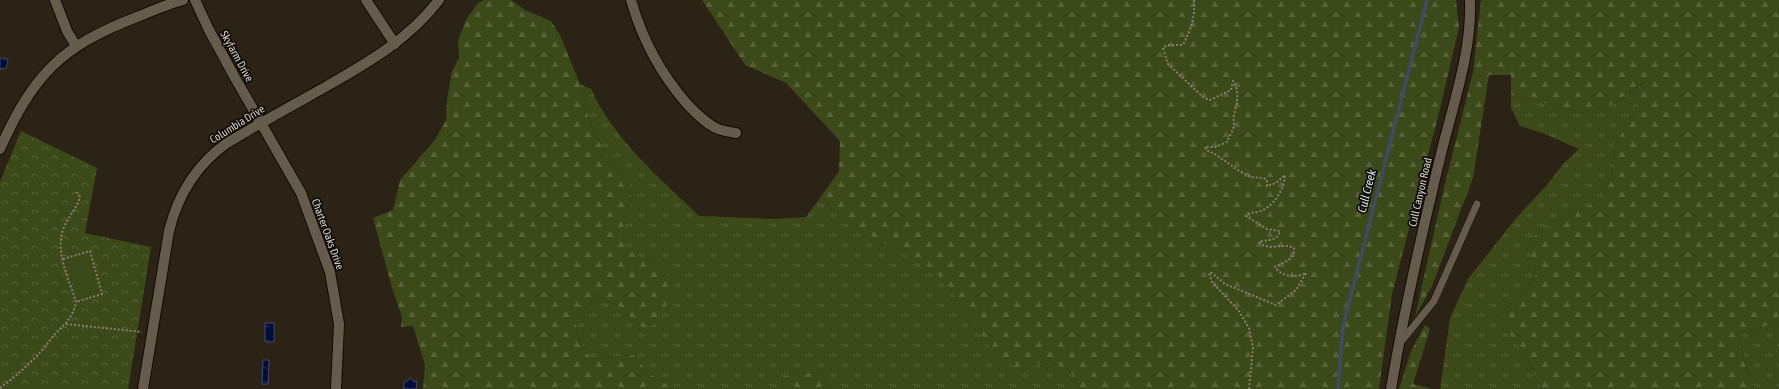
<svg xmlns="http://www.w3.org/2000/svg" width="1779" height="389" font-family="'Asap Condensed',sans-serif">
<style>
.grass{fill:url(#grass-tufts)}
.forest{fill:url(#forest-firs)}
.park{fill:url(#park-crowns)}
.garden{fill:#3c4919}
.water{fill:url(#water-ripples);stroke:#414966}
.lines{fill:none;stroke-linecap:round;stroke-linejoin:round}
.stream{stroke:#414966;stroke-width:3.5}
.service-casing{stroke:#130c03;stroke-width:8}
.minor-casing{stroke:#130c03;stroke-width:12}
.tertiary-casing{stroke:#130c03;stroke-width:12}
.path{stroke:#857f74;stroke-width:2;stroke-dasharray:2 2;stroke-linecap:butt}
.service{stroke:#655c4e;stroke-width:7}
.minor{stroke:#655c4e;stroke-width:10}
.tertiary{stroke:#655c4e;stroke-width:10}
.labels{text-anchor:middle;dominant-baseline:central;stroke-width:3.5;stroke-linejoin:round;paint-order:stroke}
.street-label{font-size:11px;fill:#d9d4cc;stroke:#100d08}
.water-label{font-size:12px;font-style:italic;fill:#d7e2f2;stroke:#100d08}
</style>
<defs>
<pattern id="grass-tufts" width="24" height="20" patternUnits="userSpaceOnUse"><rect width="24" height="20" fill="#3c4919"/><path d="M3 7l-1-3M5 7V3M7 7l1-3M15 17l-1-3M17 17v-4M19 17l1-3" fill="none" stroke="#586239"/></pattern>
<pattern id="forest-firs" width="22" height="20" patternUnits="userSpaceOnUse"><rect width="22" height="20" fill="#3c4919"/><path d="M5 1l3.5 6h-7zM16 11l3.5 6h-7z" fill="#586239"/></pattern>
<pattern id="park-crowns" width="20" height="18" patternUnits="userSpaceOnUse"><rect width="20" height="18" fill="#3c4919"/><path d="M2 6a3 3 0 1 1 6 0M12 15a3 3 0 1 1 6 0" fill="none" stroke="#586239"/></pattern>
<pattern id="water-ripples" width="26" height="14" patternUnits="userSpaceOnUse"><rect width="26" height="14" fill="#000d3b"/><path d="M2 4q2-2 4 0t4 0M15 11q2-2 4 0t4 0" fill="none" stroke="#252f56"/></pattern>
</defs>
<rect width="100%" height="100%" fill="#2b2316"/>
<path class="grass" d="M1646,81L1637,110L1614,145L1612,179L1600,200L1545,226L1529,241L1536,273L1524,293L1497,317L1526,356L1542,389H1440L1450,318L1468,279L1517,217L1547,185L1564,163L1579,149L1545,134L1520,126L1511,108V95L1584,113L1613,104Z
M580,84L591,89C614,140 660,178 699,216L774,219L806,217L822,195L834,210L900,251L935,270L963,306L1022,372L1046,360L1069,370L1081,389H833L819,372L782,376L783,389H674L649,373L634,355L591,359L579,339L575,320L597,295L620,307L643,329L657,265L624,249L623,229L631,213L630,186L603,149L591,124Z
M1772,325L1779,328V389H1755L1745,364L1738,332Z"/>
<path class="forest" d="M484,0H511L525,10L551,21L560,35L580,84L591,125L603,149L630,186L631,213L623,229L625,249L657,265L675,284L660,321L643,329L620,307L597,295L575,320L579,339L591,359L634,355L649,373L674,389H423L425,365L413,326L401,327L402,317L392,288L373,218L393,210L400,180L435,140L446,120L447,100L452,71L459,58L458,40L467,18L478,3Z
M702,0H1456L1459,27L1439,113L1392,294L1379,389H1081L1069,370L1046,360L1022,372L994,354L963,306L934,270L857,228L834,210L822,195L839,171L840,141L786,83L745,65Z
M1481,0H1779V328L1772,325L1738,332L1745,364L1755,389H1542L1526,356L1497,317L1524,293L1536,274L1529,241L1545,226L1600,200L1612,179L1614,145L1637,110L1645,81L1613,104L1584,113L1511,95V75H1489L1473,178L1432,286L1415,317L1443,192L1473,72Z
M1425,325L1430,329L1413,384L1432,389H1399L1411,351Z
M819,372L833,389H783L782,376Z"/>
<path class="park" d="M21,131L97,168L85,233L151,247L128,389H0V182Z"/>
<path class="garden" d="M89,254L100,293L78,300L67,260Z"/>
<path class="water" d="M0,58H6L8,60L6,68L0,69Z
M265,323H274V342H265Z
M263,360H269L268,384H262Z
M411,378L414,382L417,381L416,389H404V383Z"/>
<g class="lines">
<path class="stream" d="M1338,389L1343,326L1427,0"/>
<defs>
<path id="service" d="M1400,343L1434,301L1477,204"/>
<path id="minor" d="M55,0L67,31L76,46
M195,0L209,30L234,76L301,193L330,272L339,324L336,389
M366,0L395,44
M631,0C642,39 660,73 687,104C696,113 706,124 718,129C723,131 730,132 736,133
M0,149C33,75 61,46 137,17C152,11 168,4 183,0"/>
<path id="tertiary" d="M143,389L169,231C178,194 196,165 227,143C260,123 293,105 327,86C369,62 409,39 439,0
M1391,389C1404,310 1422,232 1441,154C1453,104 1472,52 1470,0"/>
</defs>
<use href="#service" class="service-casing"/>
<use href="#minor" class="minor-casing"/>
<use href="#tertiary" class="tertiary-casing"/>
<path class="path" d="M1194,0C1195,18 1191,29 1183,45H1167L1163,48L1168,64L1204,98L1210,100L1231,90L1233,81C1240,92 1237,103 1234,115C1233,118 1234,121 1234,124C1234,130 1229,136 1227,142L1215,147H1205L1206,150C1222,156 1234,170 1249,176C1255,179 1262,176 1267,180V186L1276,183L1285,175C1284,190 1274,207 1258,212C1253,213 1250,212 1246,216L1267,229L1280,231C1277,242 1268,239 1259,242C1269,252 1283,242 1294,248C1295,260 1284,262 1275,267C1282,277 1296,278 1306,273L1296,290L1276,305L1225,284L1212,273H1209L1212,282L1239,311L1249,328L1253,348L1249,389
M63,259L90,251L102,294L76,302
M66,324L142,332
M0,388C16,376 31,363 44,348C48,343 52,337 56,333C66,323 73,317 76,302C69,279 54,251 64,227C69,216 77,208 80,197L76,191"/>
<use href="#service" class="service"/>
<use href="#minor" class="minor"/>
<use href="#tertiary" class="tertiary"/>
</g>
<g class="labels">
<g class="street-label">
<text transform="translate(237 56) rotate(61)">Skyfarm Drive</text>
<text transform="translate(237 124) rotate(-32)">Columbia Drive</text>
<text transform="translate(1420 192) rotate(-77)">Cull Canyon Road</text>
<text transform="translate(328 234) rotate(70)">Charter Oaks Drive</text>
</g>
<g class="water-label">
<text transform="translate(1367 191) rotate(-76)">Cull Creek</text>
</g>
</g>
</svg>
